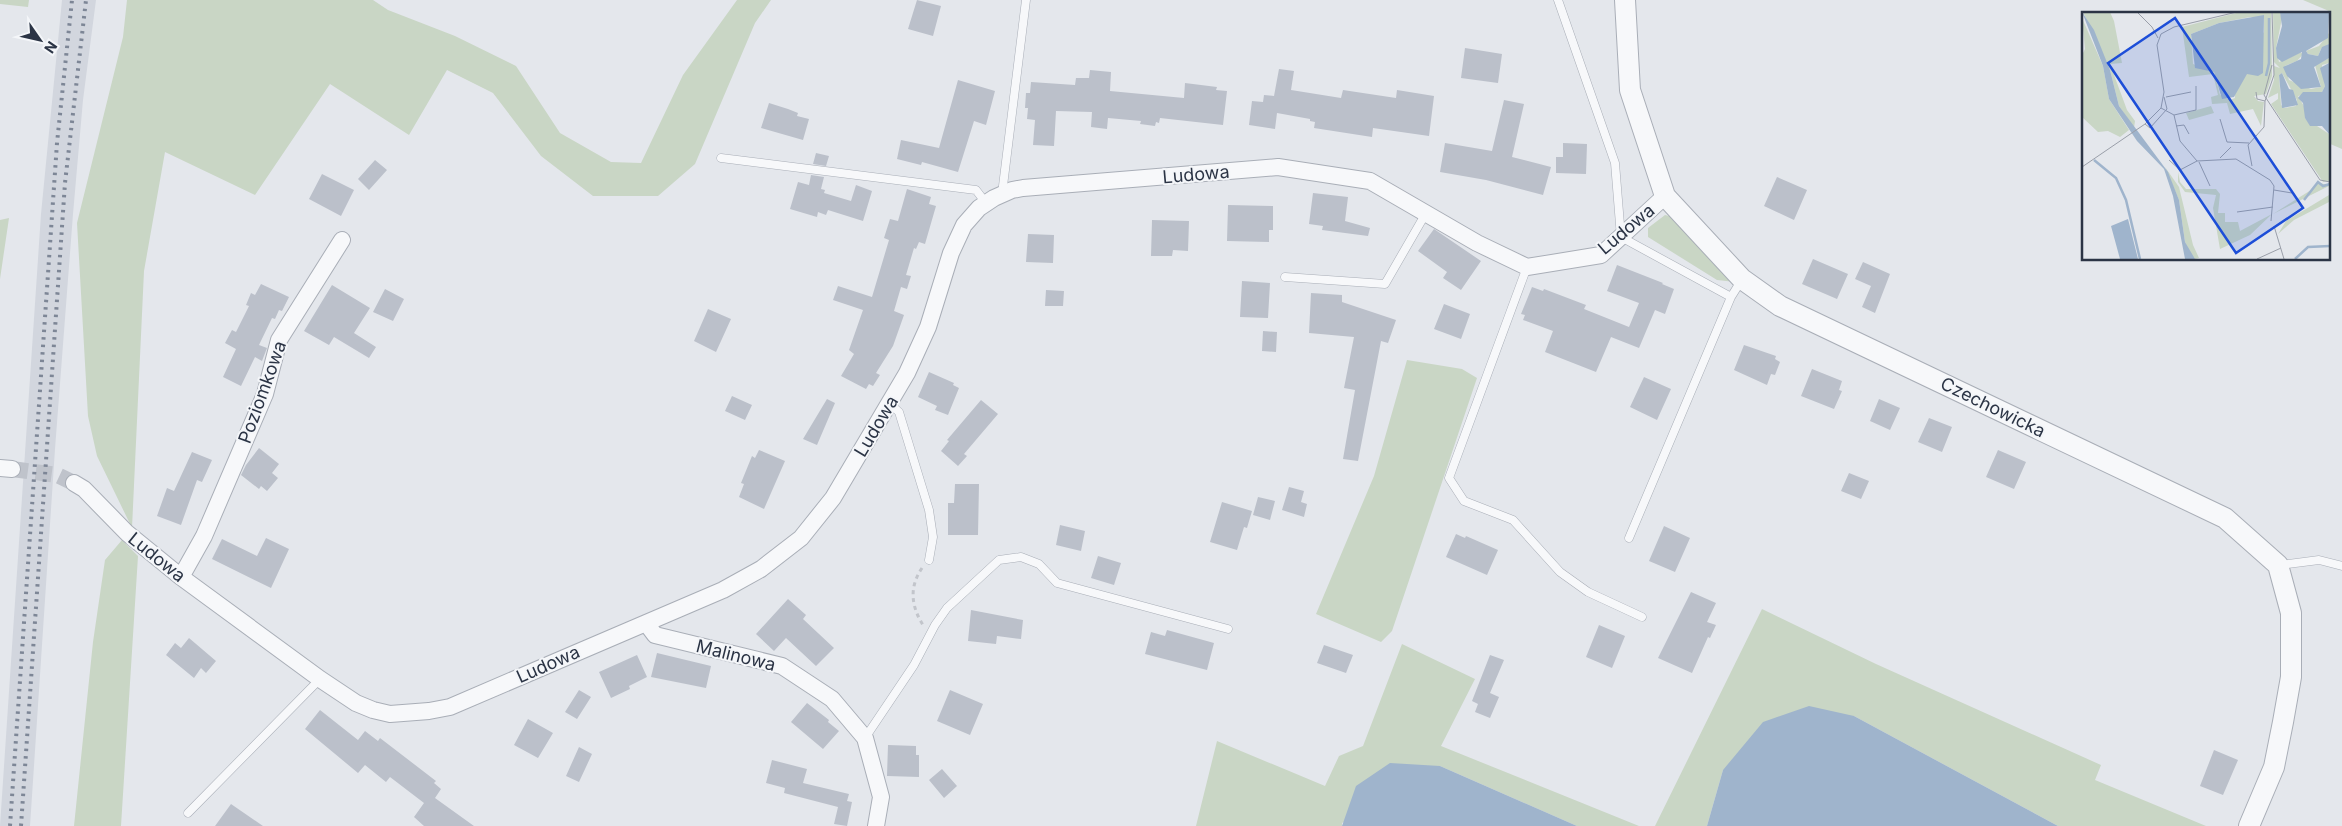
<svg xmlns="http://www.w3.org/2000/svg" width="2342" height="826" font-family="Inter,sans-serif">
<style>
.built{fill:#d2d6de}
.green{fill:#c9d6c5}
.water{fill:#9fb4cc}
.building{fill:#bbc0ca}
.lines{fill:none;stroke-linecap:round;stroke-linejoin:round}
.minor-tunnel{stroke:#bfc3cb;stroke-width:16;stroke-dasharray:16 8;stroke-linecap:butt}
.service-casing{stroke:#a9aeb7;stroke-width:9}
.minor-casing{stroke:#a9aeb7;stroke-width:18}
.tertiary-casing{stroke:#a9aeb7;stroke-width:22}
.path{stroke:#c2c5cb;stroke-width:3;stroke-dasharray:4 4;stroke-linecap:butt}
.service{stroke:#f7f8fa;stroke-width:8}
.minor{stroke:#f7f8fa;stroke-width:16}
.tertiary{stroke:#f7f8fa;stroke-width:20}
.rail{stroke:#7d8696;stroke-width:4;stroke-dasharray:2.5 5;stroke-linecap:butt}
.labels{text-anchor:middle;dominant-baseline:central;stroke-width:4;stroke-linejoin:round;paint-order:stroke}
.street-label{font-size:18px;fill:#2b3445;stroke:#f4f6f9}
.inset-river{fill:none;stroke:#9fb4cc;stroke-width:2.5}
.inset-road{fill:none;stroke:#9a9fa9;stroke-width:1}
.view{fill:#1d4ed8;fill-opacity:0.15;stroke:#1d4ed8;stroke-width:2.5}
.inset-edge{fill:none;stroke:#2b3445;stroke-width:2.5}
</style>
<rect width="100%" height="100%" fill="#e4e7ec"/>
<path class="built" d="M62,0H96L83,100L73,214L55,449L30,826H0L41,214Z"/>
<path class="green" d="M0,0H29L28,7L0,4Z
M127,0H373L388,10L455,36L516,66L560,133L611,162L641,163L683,75L737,0H771L755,23L695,164L658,196H593L541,156L493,93L447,70L409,135L330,84L255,195L165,152L144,271L132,528L97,456L88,416L77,223L123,37Z
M2303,0H2342V149L2328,143L2329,11Z
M1665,215L1677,218L1735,282L1717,280L1648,237V228Z
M9,218L0,279V220Z
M1407,360L1462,369L1477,378L1392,631L1381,642L1316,614L1374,476Z
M122,540L138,556L121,826H74L93,642L105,560Z
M1762,609L1876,664L2101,765L2095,780L2206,826H2058L1854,716L1723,770L1707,826H1655Z
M1402,644L1475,679L1441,746L1639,826H1577L1440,766L1342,823V826H1196L1217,741L1325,786L1339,756L1363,746Z"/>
<path class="water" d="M1809,706L1854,716L2058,826H1707L1723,770L1763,722Z
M1390,763L1440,766L1577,826H1342L1356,786Z"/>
<path class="building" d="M917,0L941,6L933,36L908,29Z
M1465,48L1502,54L1498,83L1461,78Z
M1279,69L1294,71L1291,90L1341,98L1343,90L1396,98L1397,90L1434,96L1429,136L1373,128L1372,137L1314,128L1315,122L1310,121V119L1277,113L1275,129L1249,125L1252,101L1263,102L1264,95L1274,96Z
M1090,70L1111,72L1110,91L1184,98L1185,83L1217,87L1216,90L1227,91L1223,125L1160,118L1159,123L1156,122L1155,126L1140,124L1141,121L1108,118L1107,129L1091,127L1092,112L1056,111L1054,146L1033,145L1035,120L1027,119L1028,108H1025L1026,93H1030L1031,82L1075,85L1076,78H1089Z
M958,80L995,91L986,125L974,121L958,172L922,162L921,165L897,159L901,140L939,148Z
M1504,100L1524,104L1512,157L1551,167L1543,195L1486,180L1440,172L1445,143L1492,151Z
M769,103L788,109L798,113L797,116L809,119L803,140L761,128Z
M1563,143L1587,144L1586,174L1556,173V157H1563Z
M816,153L829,156L826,166L813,164Z
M375,160L387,170L369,190L358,179Z
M322,174L354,190L341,216L309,199Z
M811,175L824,177L821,189L825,190L824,193L851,201L856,185L872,191L863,221L828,210L826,215L818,212L817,217L790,209L798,182L809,185Z
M1777,177L1807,190L1794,220L1764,206Z
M907,189L931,197L929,204L936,206L925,244L919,242L916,249L914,248L906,275L911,276L907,289L901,287L894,311L904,315L893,346L876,373L880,375L873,386L869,384L866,389L841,376L854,354L849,350L863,310L833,300L838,286L872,297L889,240L884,238L890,219L898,221Z
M1313,193L1348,197L1345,221L1370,228L1368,236L1322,230L1323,226L1309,224Z
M1228,205L1273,206V230H1269V242L1227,241Z
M1152,220L1189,221L1188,251L1173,250L1172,256H1151Z
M1434,229L1481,261L1461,290L1443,278L1447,272L1418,251Z
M1028,234L1054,235L1053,263L1026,262Z
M1813,259L1848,274L1837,299L1802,284Z
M1863,262L1890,274L1875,313L1862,307L1871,286L1855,279Z
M1617,265L1663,283L1662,284L1674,289L1665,314L1655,310L1639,348L1611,337L1596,372L1545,352L1553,331L1523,320L1525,315L1521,314L1532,287L1543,291L1544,289L1586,305L1584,309L1629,327L1639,303L1607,291Z
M1242,281L1270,283L1268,318L1240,317Z
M261,284L289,297L282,311L279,310L275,319L272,318L259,345L267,348L262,361L255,357L241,386L223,377L236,349L225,343L232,330L236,332L249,306L246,305L251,293L255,295Z
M332,285L370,308L354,333L376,347L369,358L334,337L329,345L304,331Z
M385,289L404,299L393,321L373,312Z
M1046,290L1064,291L1063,306H1045Z
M1311,293L1342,295V302L1396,320L1388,343L1381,341L1358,461L1343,459L1355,390L1344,388L1354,337L1309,333Z
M1444,304L1470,314L1461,339L1434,329Z
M708,309L731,319L716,352L694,341Z
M1263,331L1277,332L1276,352L1262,351Z
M1744,345L1776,356L1775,359L1780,362L1775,375L1771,374L1767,385L1734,370Z
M1812,369L1842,381L1839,390L1842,391L1834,409L1801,396Z
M929,372L954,383L953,385L959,388L948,415L935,410L937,406L918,397Z
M1644,377L1671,389L1657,420L1630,407Z
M732,396L752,405L745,420L725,411Z
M827,399L835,403L817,445L803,439Z
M1879,399L1900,408L1890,430L1870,421Z
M981,400L998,414L964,454L967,456L958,466L941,451L949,441L947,440Z
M1929,418L1952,427L1942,452L1918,442Z
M259,448L279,464L272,473L278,478L267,491L261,486L259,489L241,475L246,465Z
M759,450L785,461L764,509L739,497L744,484L741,483L752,456L755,458Z
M1998,450L2026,462L2014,489L1986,477Z
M192,452L212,460L202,482L197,480L181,525L157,516L167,488L174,491Z
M1849,473L1869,481L1861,499L1841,491Z
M955,484H979L978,535H948V503H954Z
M1289,487L1304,491L1301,502L1307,504L1304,517L1282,510Z
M1258,497L1275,501L1270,520L1253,515Z
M1222,502L1252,511L1247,528L1244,527L1237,550L1210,542Z
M1060,525L1085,531L1081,551L1056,545Z
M1664,526L1690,538L1675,572L1649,561Z
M1456,534L1465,538L1466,536L1498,550L1487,575L1446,557Z
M266,538L289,549L271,588L212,559L222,539L257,556Z
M1098,556L1121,563L1114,585L1091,578Z
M1691,592L1716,603L1707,622L1716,625L1710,638L1708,637L1692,673L1658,658Z
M788,599L806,615L803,619L834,648L816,666L786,638L774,651L756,634Z
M971,610L1023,620L1021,639L997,636L996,644L968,641Z
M1599,625L1625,636L1612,668L1586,657Z
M1167,630L1214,643L1207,670L1145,654L1151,632L1165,636Z
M189,638L216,661L206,673L201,668L194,678L166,655L175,643L181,648Z
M1324,645L1353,655L1346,673L1317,663Z
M657,653L711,666L706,688L651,677Z
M637,655L647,677L629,686L630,689L611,698L599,672Z
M1490,655L1504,660L1490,693L1499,697L1490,718L1475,712L1478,704L1472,701Z
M579,690L591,697L577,719L565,712Z
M950,690L983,704L970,735L937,721Z
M807,703L829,720L828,722L839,731L823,749L791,722Z
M320,710L358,740L365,731L378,741L380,738L436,781L434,783L441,789L435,798L474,826H424L414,817L424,803L390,777L386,782L365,765L358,773L305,729Z
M528,719L553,733L538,758L514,745Z
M888,745L916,746V755H919V777L887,776Z
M579,747L592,754L579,782L566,776Z
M2214,750L2238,760L2223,795L2200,786Z
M772,760L807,769L803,783L849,794L847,801L852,802L847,826L834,824L838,807L784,793L785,788L766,783Z
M942,769L957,786L944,798L929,780Z
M231,804L263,826H215Z"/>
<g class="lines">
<path class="minor-tunnel" d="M12,469L57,475L74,483"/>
<defs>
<path id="service" d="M1558,0L1615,163L1621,237L1731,297L1741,281
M721,158L976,190L986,203
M1002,194L1026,0
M1527,267L1449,478L1464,501L1513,520L1560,572L1588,592L1642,617
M1285,277L1385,284L1426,213
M890,404L899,412L929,510L933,537L929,560
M1629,538L1731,297
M2280,565L2319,560L2342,566
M865,738L914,665L935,625L947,608L999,560L1021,557L1039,564L1057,583L1228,629
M188,813L320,679"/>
<path id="minor" d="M0,468L12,469
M74,483L84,489L127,533L181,577L320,679L356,703L373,710L390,714L429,711L450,707L723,590L761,569L801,538L833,498L907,373L928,327L951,253L964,225L979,208L994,198L1012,190L1023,188L1278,167L1370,181L1477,243L1527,267L1601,255L1665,196
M181,577L204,536L265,394L279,340L342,240
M646,623L655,635L782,666L832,699L865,738L881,797L876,826"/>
<path id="tertiary" d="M1625,0L1630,90L1665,196L1742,279L1780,306L2225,518L2278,565L2291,613V677L2283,722L2274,767L2249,826"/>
</defs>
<use href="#service" class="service-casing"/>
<use href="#minor" class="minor-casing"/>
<use href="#tertiary" class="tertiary-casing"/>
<path class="path" d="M922,568C909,587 911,606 923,625"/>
<use href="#service" class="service"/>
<use href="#minor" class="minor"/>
<use href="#tertiary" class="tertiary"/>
<path class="rail" d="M10,826L57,143L72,0
M21,826L65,183L86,0"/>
</g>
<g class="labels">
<g class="street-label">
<text transform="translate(1196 174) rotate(-5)">Ludowa</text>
<text transform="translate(1626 229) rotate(-40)">Ludowa</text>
<text transform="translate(262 392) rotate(-70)">Poziomkowa</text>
<text transform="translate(1993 407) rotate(26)">Czechowicka</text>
<text transform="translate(876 426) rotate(-59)">Ludowa</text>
<text transform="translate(157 557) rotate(39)">Ludowa</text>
<text transform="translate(736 655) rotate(14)">Malinowa</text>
<text transform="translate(548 664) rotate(-24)">Ludowa</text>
</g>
</g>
<g transform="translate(2082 12)">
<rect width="248" height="248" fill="#e4e7ec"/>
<path d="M1,0H28L32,9L40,51L28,52L45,98L53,109L52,116L37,94L28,58ZM158,0H189L190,64L184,82L172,84L176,89L182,90L179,114L171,97L148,102L145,91L130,92L129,85L136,83L131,62L107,65L100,15ZM168,5L182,7V20L144,73L153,80V86L148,88L138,83L132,60L111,52L109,22L137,11ZM191,0H198L200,6L194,36L197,50L218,40L221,42L215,49L203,54L207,68L229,77L239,75L233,53L247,46V51L240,53L243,74L240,80L216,84L223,96V106L247,122V169L241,170L189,92L196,87V81L186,86L192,68V54L198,56L192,50ZM200,61L215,88L214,94L203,96L199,93L197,63ZM0,6L21,54L27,87L47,118L38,125L26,119L16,120L0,105V43L3,37ZM247,21V32L239,37L236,44L226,42L224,39L237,34ZM129,94L132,101L107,108L104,101ZM83,155L97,175L111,233L117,246L113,247L108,242L103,230L97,188ZM96,160L98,170L104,177H134L138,182L136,201H143V210H156L158,219L190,202L168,223L138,237L131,196L134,183L103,180L96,170ZM236,170L247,174L191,202L229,178ZM247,183V190L212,208L196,222L204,209Z" fill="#c9d6c5" fill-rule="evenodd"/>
<path d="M0,0L12,18L28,58L37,94L86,160L97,188L103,230L113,247H103L91,184L82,157L55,129L27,87L21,54ZM198,0H247L246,26L224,39L226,42L236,44L240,35L247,32V46L232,55L239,75L219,77L205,64L201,55L219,47L220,40L200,50L195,46L194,36L200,14ZM182,3L181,61L176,64L165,62L152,85L140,87L132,60L113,56L109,22L137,11ZM247,51V122L240,114H228L223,106L221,91L216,86L221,80H240L243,74L238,56ZM200,61L207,77L211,78L216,93L200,96L197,63ZM46,207L56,247H38L29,214Z" fill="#9fb4cc"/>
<path class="inset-river" d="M184,64L187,51V6M12,148L34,166L44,188L58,247M222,188L236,170L241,174L248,172M213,247L226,235L248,234"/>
<path class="inset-road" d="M55,0L70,15L76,26M190,53L182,83L238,168L248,170M174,80L175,87L183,89M84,85L109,80M79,96L92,103L98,129L115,149L154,147L188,168L192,174L189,209M92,103L114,98V74M138,107L145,130L167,131M63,112L68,116L85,97L82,85M94,114L102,113L107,122M138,146L149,135M87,148L98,158L115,149M117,150L128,174M170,154L166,133L182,115L183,89L192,63L190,0M0,155L63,112L79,96L82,80L75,33L79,22L92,15L155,0M192,178L210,181M155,200L191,195M192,214L202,247M175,247L199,236"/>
<path class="view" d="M93,6L221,196L154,241L26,51Z"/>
<rect width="248" height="248" class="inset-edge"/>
</g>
<g transform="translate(40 40) rotate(124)" stroke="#f4f6f9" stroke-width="4" paint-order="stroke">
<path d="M0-4L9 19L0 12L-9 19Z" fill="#2b3445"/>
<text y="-8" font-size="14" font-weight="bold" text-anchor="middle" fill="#2b3445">N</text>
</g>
</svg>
